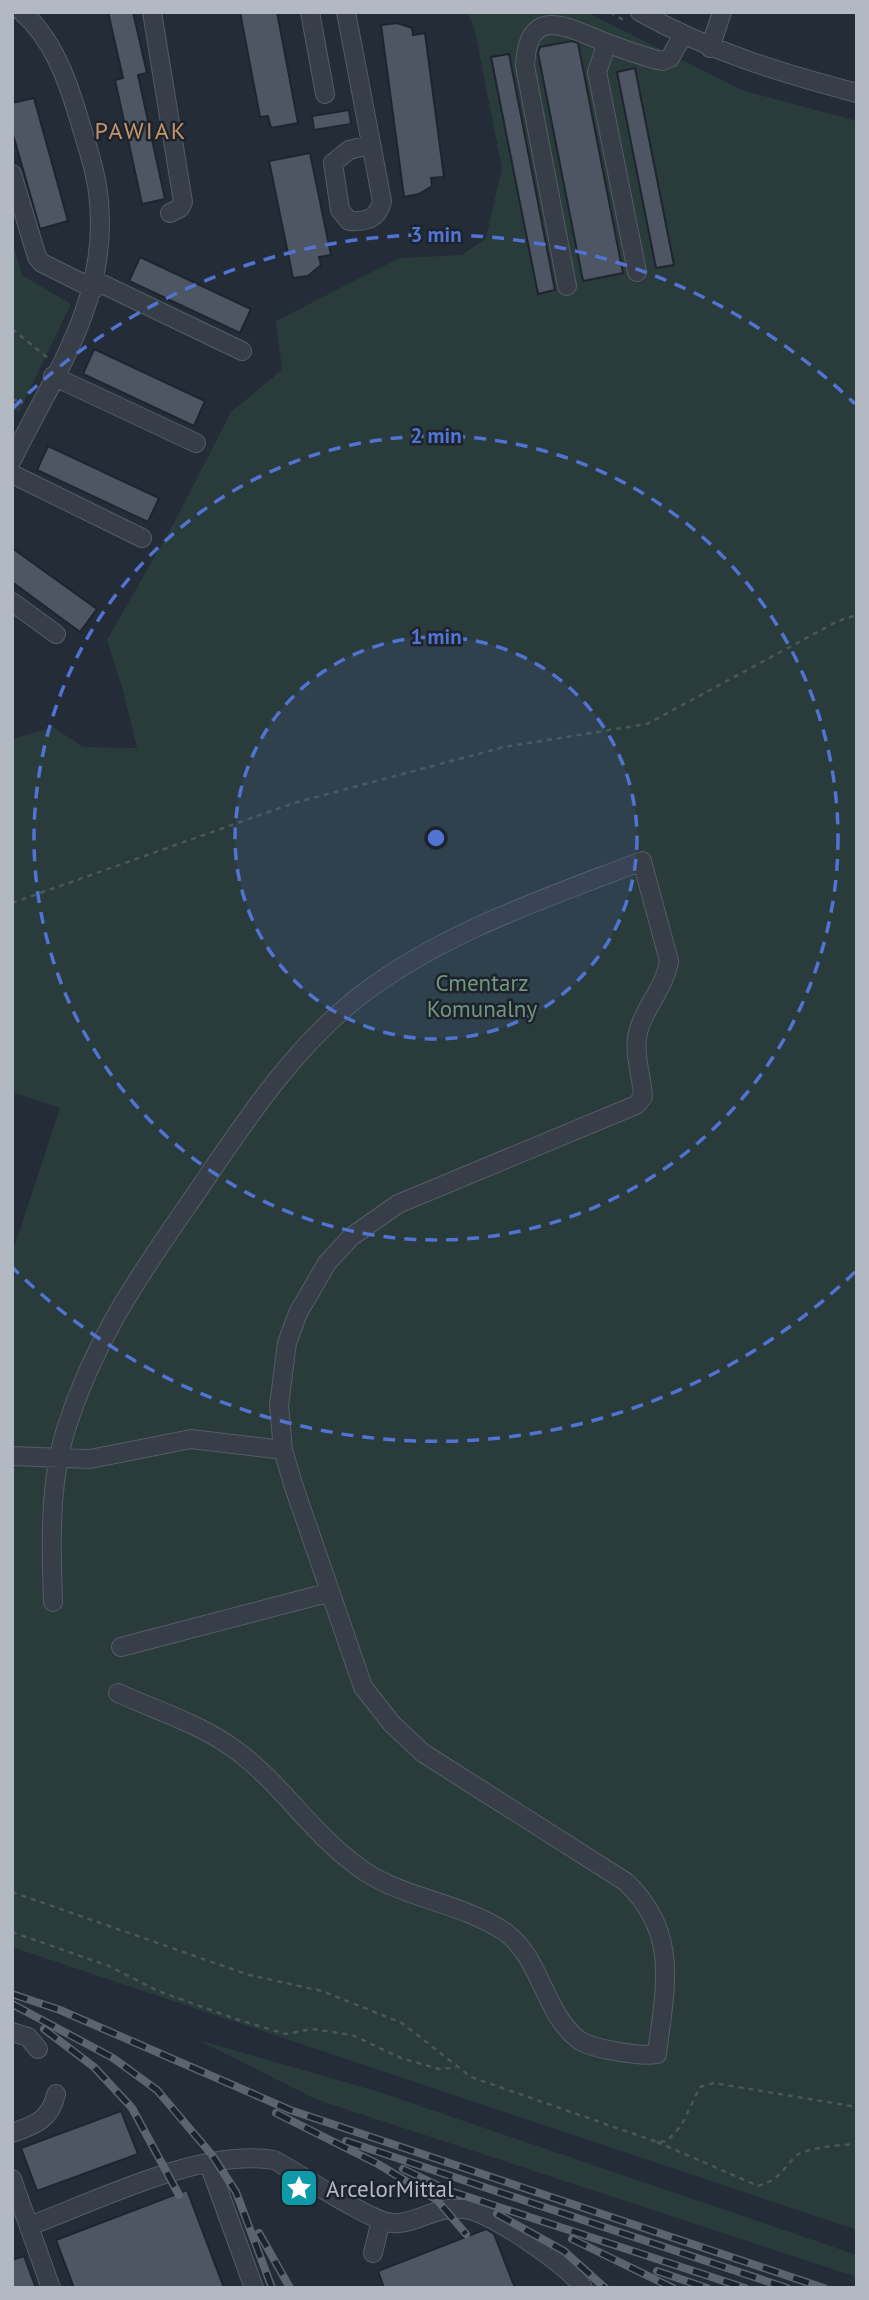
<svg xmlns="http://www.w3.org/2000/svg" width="869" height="2300" font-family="'PT Sans',sans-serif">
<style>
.green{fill:#2a3b3c}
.building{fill:#4d5662;stroke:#1f252e;stroke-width:2}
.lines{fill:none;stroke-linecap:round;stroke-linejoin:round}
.minor-casing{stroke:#555c65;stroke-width:20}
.path{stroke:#485759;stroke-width:2.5;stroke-dasharray:5 5;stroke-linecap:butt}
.minor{stroke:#373e47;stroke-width:18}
.rail-casing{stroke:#5c6470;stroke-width:8}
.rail{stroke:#1d232c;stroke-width:5;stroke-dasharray:16;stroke-linecap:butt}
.ring{fill:none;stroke:#5173d1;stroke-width:3.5;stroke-dasharray:12 9}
.labels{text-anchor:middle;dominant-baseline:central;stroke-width:5;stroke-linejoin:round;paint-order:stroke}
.park-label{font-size:23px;fill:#73967d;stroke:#1d232c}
.poi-label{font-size:23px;fill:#b2b9c3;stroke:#1d232c;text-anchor:start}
.neighbourhood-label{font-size:24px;letter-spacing:2px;fill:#c6946b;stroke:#1d232c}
.centre{fill:#5173d1;stroke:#1d232c;stroke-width:3.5}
.ring-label{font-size:21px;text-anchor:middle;font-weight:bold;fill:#5173d1;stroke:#1d232c;stroke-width:5;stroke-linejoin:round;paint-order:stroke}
</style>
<rect width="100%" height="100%" fill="#242c37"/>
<path class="green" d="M467,12H586L742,90L857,121V2230L12,1947V1254L60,1108L12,1092V739L53,727L83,747L137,748L123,690L107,640L175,521L231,412L282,370L276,321L399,258L462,255L486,238L502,168L474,26Z
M12,241L22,275L71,304L19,412L12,409Z
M198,2040L376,2091L857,2255V2277L315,2099Z"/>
<path class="building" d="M108,12H133L147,73L138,75L165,199L142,204L115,80L123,78Z
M240,12H277L298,123L271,128L268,116L260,117Z
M397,23L412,28L413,35L425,33L444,177L431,178L432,186L419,194L404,197L381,25Z
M572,41L578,43L623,273L583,281L538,53L540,47Z
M509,54L555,290L538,294L491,57Z
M635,68L674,265L656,268L617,72Z
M34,98L68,221L40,229L12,131V103Z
M349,110L351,124L314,130L312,116Z
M310,153L331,255L319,257L321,265L308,276L293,278L269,161Z
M140,257L251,309L240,333L129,281Z
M94,349L205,401L194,426L83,374Z
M48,446L159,498L148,522L37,470Z
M12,548L97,609L80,632L12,582Z
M121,2111L138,2154L37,2191L21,2148Z
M187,2190L224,2288H74L56,2240Z
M486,2229L494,2234L515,2288H384L378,2271Z
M24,2256L36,2288H12V2260Z"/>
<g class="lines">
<defs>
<path id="minor" d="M152,12L183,202L180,208L170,213
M310,12L325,94
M346,12L382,201C378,219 366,222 349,221L340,210L333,163L349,150L370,145
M640,12C709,51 780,73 857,93
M607,43L597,72L637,272
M710,48L722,12
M12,174L37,257L42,263L94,289
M96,281L242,351
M567,286L525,66C528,1 570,29 609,44C626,50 644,57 662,61L670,58L683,35
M53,376L196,443
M12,460C54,374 108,302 99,202C97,174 87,146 79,119C68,81 53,39 22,12
M12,474L142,538
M12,602L56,634
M12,1456L90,1459L191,1439L283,1450
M53,1602C51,1546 49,1483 66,1429C96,1334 144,1269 199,1189C246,1120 291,1051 357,998C442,932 544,899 642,861L669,961C665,986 648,1003 640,1026C631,1049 642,1074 643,1097L636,1105L398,1204L351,1237L327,1263L298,1313L287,1343L279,1405L283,1450L294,1487L363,1687L392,1724L423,1753L626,1882C680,1934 665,1987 657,2054C641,2057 592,2049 579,2040C544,2014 542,1959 505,1932C462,1903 406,1899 364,1871C314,1837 284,1786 237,1751C203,1725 158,1711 118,1693
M121,1647L327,1593
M12,2032L28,2037L38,2049
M12,2133C35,2125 51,2119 56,2094
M209,2164L254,2288
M12,2179L51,2288
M29,2226C99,2200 200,2148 274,2160C299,2173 369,2221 392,2223C410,2225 430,2211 449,2209C455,2209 464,2208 470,2210C496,2217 568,2265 583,2288
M373,2253L381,2220"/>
</defs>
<use href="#minor" class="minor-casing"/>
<path class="path" d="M610,12L625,21
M12,148L15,157
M12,329L48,358
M12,399L23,403
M12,903L294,803L504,747L647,724L838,621L857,615
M12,1892L249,1975L322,1991L402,2023L471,2077L657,2142L667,2141L681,2126L700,2087L714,2083L857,2107
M12,1932L109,1966L158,1991L236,2019L286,2034L312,2029L352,2035L401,2058L439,2069L456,2068
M657,2142L758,2186C781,2179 781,2170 797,2155C803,2149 847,2143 857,2145"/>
<use href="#minor" class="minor"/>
<defs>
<path id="rail" d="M12,1994L60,2010L290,2110L824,2288
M12,2004L113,2058L157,2090L212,2155L236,2192L272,2288
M44,2029L94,2067L132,2108L179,2195
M276,2113L378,2164L437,2200L466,2234
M346,2141L787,2288
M403,2169L460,2196
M450,2191L745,2288
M497,2214L564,2251L605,2288
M259,2233L290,2288
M572,2239L673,2288
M657,2271L707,2288"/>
</defs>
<use href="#rail" class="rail-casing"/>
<use href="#rail" class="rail"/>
</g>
<circle cx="436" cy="838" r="201" fill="#5173d1" fill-opacity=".12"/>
<g class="ring">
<circle cx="436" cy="838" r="201"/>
<circle cx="436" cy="838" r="402"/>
<path d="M855 1272A603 603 0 0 1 13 1268M13 408A603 603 0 0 1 855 404"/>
</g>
<defs>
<symbol id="sight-square" viewBox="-11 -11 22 22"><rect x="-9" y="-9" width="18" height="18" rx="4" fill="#0f9aa8" stroke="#1d232c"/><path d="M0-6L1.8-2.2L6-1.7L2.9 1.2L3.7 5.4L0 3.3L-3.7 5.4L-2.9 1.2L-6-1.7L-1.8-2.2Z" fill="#fff"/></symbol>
</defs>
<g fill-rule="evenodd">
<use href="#sight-square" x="277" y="2166" width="44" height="44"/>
</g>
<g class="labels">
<g class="park-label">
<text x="482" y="982">Cmentarz<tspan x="482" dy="26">Komunalny</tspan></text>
</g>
<g class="poi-label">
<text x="326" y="2188">ArcelorMittal</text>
</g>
<g class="neighbourhood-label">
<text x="141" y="130">PAWIAK</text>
</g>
</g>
<circle cx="436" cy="838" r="10" class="centre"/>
<g class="ring-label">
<text x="436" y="242">3 min</text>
<text x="436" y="443">2 min</text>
<text x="436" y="644">1 min</text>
</g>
<rect width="869" height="2300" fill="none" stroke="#b2b9c3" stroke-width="28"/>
</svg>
